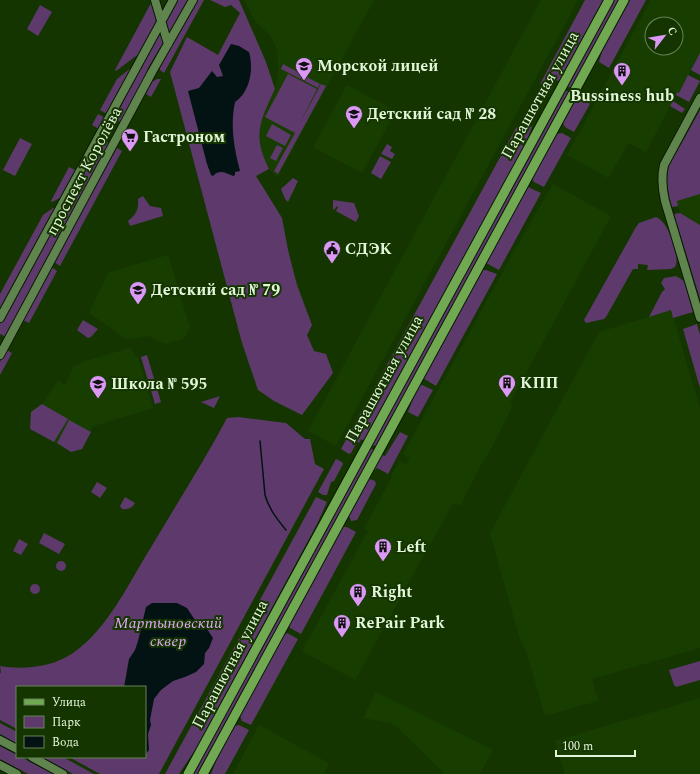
<svg xmlns="http://www.w3.org/2000/svg" width="700" height="774" font-family="Spectral,serif">
<style>
.built{fill:#183d00;fill-rule:evenodd}
.green{fill:#5d3a6b}
.water{fill:#031313}
.lines{fill:none;stroke-linecap:round;stroke-linejoin:round}
.stream{stroke:#031313;stroke-width:1.5}
.secondary-casing{stroke:#081901;stroke-width:10}
.primary-casing{stroke:#081901;stroke-width:11}
.secondary{stroke:#60844e;stroke-width:8}
.primary{stroke:#70a952;stroke-width:9}
.labels{text-anchor:middle;dominant-baseline:central;stroke-width:4;stroke-linejoin:round;paint-order:stroke}
.poi-label{font-size:16px;font-weight:bold;fill:#e2f6d9;stroke:#153500;text-anchor:start}
.street-label{font-size:16px;fill:#e2f6d9;stroke:#153500}
.park-label{font-size:16px;font-style:italic;fill:#e0a9f6;stroke:#153500}
</style>
<rect width="100%" height="100%" fill="#153500"/>
<path class="built" d="M244,0H374L277,178L269,169L263,157L260,140V122L275,89L279,70L277,53L275,44L270,35L257,23L252,15Z
M541,0H578L336,446L308,431Z
M651,0H700V53L679,93H677L646,152L629,143L608,178L567,155ZM652,24H676V48H652Z
M347,85L396,111L362,173L313,147Z
M553,184L611,216L510,403L513,405L492,447L482,463L460,506L453,503L355,680L302,651L368,531L364,529L392,477L391,476L399,461L406,465L410,458L403,454L517,246Z
M700,194V225L680,213L677,201Z
M168,255L190,328L183,339L165,344L148,336L128,340L89,313L108,273Z
M671,310L700,408V648L592,679L598,701L545,716L526,651L520,640L490,533L599,332Z
M130,348L138,358L153,408L91,427V432L82,449L71,452L31,429V412L42,404L58,380L65,385L74,366L85,361Z
M376,692L493,750L480,774H445L399,729L391,723L363,718Z
M700,698V774H565L555,741Z
M259,725L329,763L324,774H233Z"/>
<path class="green" d="M177,0H189L171,32H170L168,30L166,20Z
M197,0H204L164,73L160,70V67Z
M210,0H239L266,62L275,89C260,121 252,135 269,169L256,176L282,218L288,250L297,285L312,325L307,335L314,351L326,354L333,373L302,415L274,401L258,390L242,343L170,72L187,37L218,55L240,13L231,5L225,7Z
M585,0H603L559,81L556,80L551,90L540,84Z
M614,0H619L571,88L567,86Z
M630,0H646L609,68L599,62L602,51Z
M151,3L156,19L155,26L140,53L116,71L115,70Z
M40,5L52,12L38,36L27,29Z
M160,31L164,41L148,68L139,92L122,123L115,119L136,75Z
M700,53V75L691,70Z
M283,64L320,84L318,88L281,69Z
M132,67L107,114L100,110L117,79Z
M288,74L317,89L300,123L321,84L326,86L278,174L274,171L295,133L265,117Z
M688,75L700,81L689,102L676,95L677,92L679,93Z
M157,79H161L151,97L146,94L152,82Z
M565,90L569,92L376,446L372,445Z
M577,97L590,104L574,132L565,127L563,123Z
M673,101L685,109L682,113L670,106Z
M700,110V194L677,201L678,206L672,207C668,193 665,181 669,166Z
M98,114L105,118L99,129L92,125Z
M523,123L532,127L525,145L364,441L361,439L359,443L357,442L351,453L349,454L341,449L516,128L519,125Z
M272,124L291,135L285,146L266,136Z
M562,133L571,138L544,187L534,182L532,179L557,134Z
M20,138L32,144L15,176L3,170Z
M101,139L111,144L6,337L0,334V324Z
M387,144L392,147L390,151L395,154L392,159L381,154Z
M277,145L283,148L276,161L270,158Z
M117,148L122,151L60,266L54,262Z
M380,156L391,162L381,179L371,173Z
M69,167L77,171L62,197L52,202L51,201Z
M293,178L298,181L288,202L285,199L281,189Z
M528,187L541,193L499,270L486,263Z
M143,196L150,206L161,208L163,216L130,226L128,221C136,215 139,209 138,199Z
M333,200L354,203L359,216L356,222L336,211L338,207L337,206L334,210L333,209Z
M53,208L56,209L0,311V294L43,215Z
M680,213L700,225V299L674,214Z
M656,217C668,221 681,256 675,267L671,269L647,270L648,265L638,264V269H633L606,317L604,319L586,323L584,320L636,227L639,223Z
M53,268L57,271L29,323L23,320L51,269Z
M483,270H486L497,274L436,386L423,378Z
M676,276L684,281L693,312L673,318L671,310L649,317L662,292L665,289L661,283L664,278Z
M83,320L98,329L91,337L88,338L77,330Z
M697,324L700,335V388L683,329Z
M7,350L12,353L0,375V362Z
M147,355L161,402L155,404L141,357Z
M420,384L433,390L418,417L408,412L414,396Z
M220,396L214,408L201,402Z
M42,404L68,419L54,442L30,429L31,412Z
M238,417L286,423L305,439H310L315,464L324,469L159,774H100L69,757H145V687H17V729L0,720V674L1,672L0,666C24,670 53,667 73,653C108,629 128,584 150,549C176,505 203,463 227,418Z
M69,420L91,432L82,449L71,452L57,443Z
M400,432L408,436L388,474L377,468L375,470L374,469L382,455L385,456Z
M370,448L374,450L197,774H193Z
M336,459L342,462L343,464L334,481L331,482L327,495H323L318,492Z
M370,479L375,481L376,484L357,520L351,521L349,516L368,480Z
M97,482L107,488L100,498L91,492Z
M125,497L135,503C132,508 128,510 122,509L120,506Z
M316,497L327,502L317,524L197,747L179,774H165Z
M343,527H347L356,532L301,634L290,628L289,625Z
M44,533L65,544L59,554L39,543Z
M19,539L28,544L21,555L13,551Z
M56 566a5 5 0 1 1 10 0a5 5 0 1 1-10 0Z
M30 589a5 5 0 1 1 10 0a5 5 0 1 1-10 0Z
M287,633L298,639L251,725L242,721L240,716L284,635Z
M700,661V680L676,687L674,685L669,670Z
M0,723L17,732V744L0,734Z
M239,725L249,730L225,774H211L218,756L234,726Z
M0,746L17,755V757H21L53,774H28L0,759Z
M42,757H63L94,774H73Z"/>
<path class="water" d="M231,44L239,46L249,52C254,69 250,92 235,102C230,126 234,148 240,171L235,172V175L233,176C225,173 220,169 213,176L211,175L207,164L188,91L199,88L212,71L217,77L223,76L219,65Z
M152,603H177L187,608L197,623L207,629L213,638L209,648L205,653L204,664L196,672L185,677L173,681L161,690L154,699L150,720L151,725L148,734L149,750L145,755V687H124L129,659L135,650L138,641L146,607Z"/>
<g class="lines">
<path class="stream" d="M260,441L265,495C269,509 277,519 286,530"/>
<defs>
<path id="secondary" d="M155,0L168,44
M700,98L664,165C661,178 662,188 665,201L700,318
M0,318L173,0
M0,355L152,72L193,0
M0,740L17,749
M32,757L63,774
M0,765L17,774"/>
<path id="primary" d="M188,774L609,0
M203,774L624,0"/>
</defs>
<use href="#secondary" class="secondary-casing"/>
<use href="#primary" class="primary-casing"/>
<use href="#secondary" class="secondary"/>
<use href="#primary" class="primary"/>
</g>
<defs>
<symbol id="university-pin" viewBox="-11 -11 22 30"><path d="M0 17L-7.5 6A9.5 9.5 0 1 1 7.5 6Z" fill="#db99f5" stroke="#153500"/><path d="M0-5L7-2L0 1L-7-2ZM-4 1L0 2.5L4 1V4Q0 6-4 4Z" fill="#111"/></symbol>
<symbol id="building-pin" viewBox="-11 -11 22 30"><path d="M0 17L-7.5 6A9.5 9.5 0 1 1 7.5 6Z" fill="#db99f5" stroke="#153500"/><path d="M-4-6H4V6H1V3H-1V6H-4ZM-2.5-4.3h1.7v1.8h-1.7ZM.8-4.3h1.7v1.8H.8ZM-2.5-1h1.7V.8h-1.7ZM.8-1h1.7V.8H.8Z" fill="#111"/></symbol>
<symbol id="school-pin" viewBox="-11 -11 22 30"><path d="M0 17L-7.5 6A9.5 9.5 0 1 1 7.5 6Z" fill="#db99f5" stroke="#153500"/><path d="M0-5L7-2L0 1L-7-2ZM-4 1L0 2.5L4 1V4Q0 6-4 4Z" fill="#111"/></symbol>
<symbol id="supermarket-pin" viewBox="-11 -11 22 30"><path d="M0 17L-7.5 6A9.5 9.5 0 1 1 7.5 6Z" fill="#db99f5" stroke="#153500"/><path d="M-6-5.5h2.5l.6 2H6L4.5 2H-2.5L-4.4-4H-6ZM-1.5 3.2a1.3 1.3 0 1 0 .1 0ZM3 3.2a1.3 1.3 0 1 0 .1 0Z" fill="#111"/></symbol>
<symbol id="civic-pin" viewBox="-11 -11 22 30"><path d="M0 17L-7.5 6A9.5 9.5 0 1 1 7.5 6Z" fill="#db99f5" stroke="#153500"/><path d="M-.6-6.5H3V-4.5H.6V-3L4-1V1h2V6H-6V1h2V-1L-.6-3ZM-1.2 2.5V6h2.4V2.5Z" fill="#111"/></symbol>
</defs>
<g fill-rule="evenodd">
<use href="#university-pin" x="294" y="56" width="20" height="27"/>
<use href="#building-pin" x="612" y="61" width="20" height="27"/>
<use href="#school-pin" x="344" y="104" width="20" height="27"/>
<use href="#supermarket-pin" x="120" y="127" width="20" height="27"/>
<use href="#civic-pin" x="322" y="239" width="20" height="27"/>
<use href="#school-pin" x="128" y="280" width="20" height="27"/>
<use href="#building-pin" x="497" y="373" width="20" height="27"/>
<use href="#school-pin" x="88" y="374" width="20" height="27"/>
<use href="#building-pin" x="373" y="537" width="20" height="27"/>
<use href="#building-pin" x="348" y="582" width="20" height="27"/>
<use href="#building-pin" x="332" y="613" width="20" height="27"/>
</g>
<g class="labels">
<g class="poi-label">
<text x="317" y="66">Морской лицей</text>
<text x="622" y="96" text-anchor="middle">Bussiness hub</text>
<text x="367" y="114">Детский сад № 28</text>
<text x="143" y="137">Гастроном</text>
<text x="345" y="249">СДЭК</text>
<text x="151" y="290">Детский сад № 79</text>
<text x="520" y="383">КПП</text>
<text x="111" y="384">Школа № 595</text>
<text x="396" y="547">Left</text>
<text x="371" y="592">Right</text>
<text x="355" y="623">RePair Park</text>
</g>
<g class="street-label">
<text transform="translate(540 95) rotate(-61)">Парашютная улица</text>
<text transform="translate(84 171) rotate(-62)">проспект Королёва</text>
<text transform="translate(384 379) rotate(-61)">Парашютная улица</text>
<text transform="translate(230 664) rotate(-62)">Парашютная улица</text>
</g>
<g class="park-label">
<text x="168" y="623">Мартыновский<tspan x="168" dy="18">сквер</tspan></text>
</g>
</g>
<rect x="16" y="686" width="130" height="72" fill="#153500" stroke="#678257"/>
<rect x="24" y="699" width="20" height="6" fill="#70a952" stroke="#678257"/>
<text x="52" y="706" font-size="12" fill="#e2f6d9">Улица</text>
<rect x="24" y="716" width="20" height="12" fill="#5d3a6b" stroke="#678257"/>
<text x="52" y="726" font-size="12" fill="#e2f6d9">Парк</text>
<rect x="24" y="736" width="20" height="12" fill="#031313" stroke="#678257"/>
<text x="52" y="746" font-size="12" fill="#e2f6d9">Вода</text>
<g transform="translate(664 36) rotate(59)"><circle r="19" fill="#153500" stroke="#678257"/>
<path d="M0-3L7 15L0 10L-7 15Z" fill="#db99f5"/>
<text y="-6" font-size="11" font-weight="bold" text-anchor="middle" fill="#e2f6d9">С</text>
</g>
<path d="M556 750v6h79v-6" fill="none" stroke="#e2f6d9" stroke-width="2"/>
<text x="562" y="750" font-size="12" fill="#e2f6d9" stroke="#153500" stroke-width="3" paint-order="stroke">100 m</text>
</svg>
